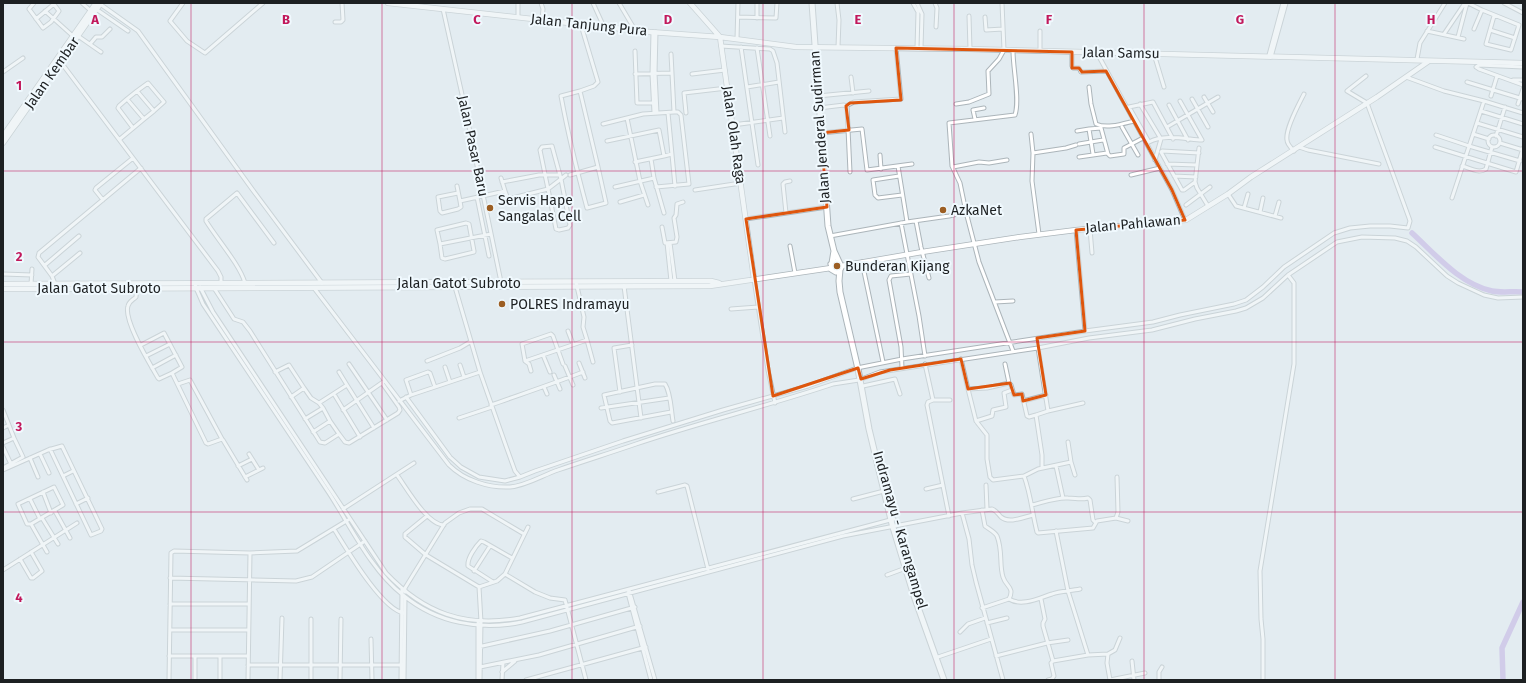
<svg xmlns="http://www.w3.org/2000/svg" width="1526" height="683" font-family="'Fira Sans',sans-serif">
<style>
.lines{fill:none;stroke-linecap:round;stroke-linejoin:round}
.river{stroke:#baa5e1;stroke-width:5.5}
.street-casing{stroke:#acb5ba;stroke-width:5}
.secondary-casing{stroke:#acb5ba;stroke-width:6}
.primary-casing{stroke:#acb5ba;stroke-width:7}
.street{stroke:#fff;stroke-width:3}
.secondary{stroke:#fff;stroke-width:4.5}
.primary{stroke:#fff;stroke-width:5}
.marked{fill:none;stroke:#de560d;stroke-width:3;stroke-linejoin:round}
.grid{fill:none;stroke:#c2185b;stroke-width:1;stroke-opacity:0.55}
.poi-dot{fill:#9c5e23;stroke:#f0f9fe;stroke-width:1.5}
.labels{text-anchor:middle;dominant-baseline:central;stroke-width:4;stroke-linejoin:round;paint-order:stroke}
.street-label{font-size:14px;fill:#1d2022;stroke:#f0f9fe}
.poi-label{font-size:14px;fill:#1d2022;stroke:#f0f9fe;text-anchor:start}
.grid-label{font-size:13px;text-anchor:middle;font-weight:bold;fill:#c2185b;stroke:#f0f9fe;stroke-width:4;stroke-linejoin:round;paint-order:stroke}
</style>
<rect width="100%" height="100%" fill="#e3ecf1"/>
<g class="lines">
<path class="river" d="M1412,233C1436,255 1460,284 1492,291C1502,293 1513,291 1523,292
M1503,680L1502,648L1523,602"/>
<defs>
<path id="street" d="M34,3L29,9L43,28L51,22L59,11L53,3
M82,3L91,11
M183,3L170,21L187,41L205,53L263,3
M518,3V17
M541,3L543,9L542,19
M593,3L604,27
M619,3L635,30
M837,3L839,20L838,47
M913,3L918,12L917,48
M917,3L922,14L921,48
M935,3L937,8L936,27
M1468,3L1482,10L1474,29
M1504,3L1523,13
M100,4L138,31L252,189L322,283
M96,9L128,31
M443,9L467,117L501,282
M1482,10L1519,25L1511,50L1486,44L1494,16
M45,11L74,37
M969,16L970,49
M738,17L776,18L777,3
M985,17L986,30L1003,29
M757,18V3
M36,19L54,4
M335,22H341L343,20L342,3
M1490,30L1515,38
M1040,31V51
M1427,31L1464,39
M653,32L652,74L654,113
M656,32L655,73L657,113
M1444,34L1465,3
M78,36L101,52
M1458,37L1467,3
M737,39L738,3
M90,44L96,37H102L110,29
M721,46L770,49L773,51L777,63L785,132
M741,47L758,165
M757,48L770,136
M635,51L637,103H653
M1072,52V66L1073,68H1079L1081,72L1106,71
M1097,53L1172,190L1185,220
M1154,54L1164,87
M1269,55L1283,3
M1271,57L1286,3
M1417,59L1420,43L1445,3
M60,61L218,271L221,277V283
M1523,67L1479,65L1476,67L1479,69L1523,85
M3,72L23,58
M635,74L671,73
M692,74L725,70
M851,77L853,93
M1406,77L1444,91L1484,101L1452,198
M1513,80H1523
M1467,82L1523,99
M747,87L779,82
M1089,87L1091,104L1096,124C1107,129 1122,124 1134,121
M137,91L148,83L164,102L154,111
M580,91L594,86L598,82L581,25
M818,96L869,91
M1491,96L1497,76
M1204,97L1213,112
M127,99L137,91L154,111L144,119
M1192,99L1208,127
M1180,101L1202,140
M1484,101L1523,113
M956,104L969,102L989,94L988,71L999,59L1004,50L1002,3
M1140,104L1161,139L1155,160
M1518,104L1523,89
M1169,105L1188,140
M846,106L854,102L901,99L896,48
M819,108L844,105L847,107L850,172
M1481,111L1523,124
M668,113L675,186
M686,113L684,93L727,88
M627,118L640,181L648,205
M975,119L973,110L984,108
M1477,123L1523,137
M603,124L643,114L674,112L671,54
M733,125L783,118
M1122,127L1138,155
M1167,127L1218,97
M1077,131L1089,129
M821,133L862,129L867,170L912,164
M1031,134L1033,153L1032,181L1039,234
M1473,134L1489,139
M1436,135L1469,146L1520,161
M1488 141a6 6 0 1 1 12 0a6 6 0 1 1-12 0Z
M1496,136L1505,107
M120,139L144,119L127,99L119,106L118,108L133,128
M1173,139L1153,102L1129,107L1149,142C1164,134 1185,139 1202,140
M607,141L659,130L664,156L672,154
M1500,143L1523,150
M1079,144L1103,140
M1299,147L1308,150L1379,164
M1435,147L1516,172L1523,148
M1199,148L1195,182L1197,188L1208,206
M1294,151C1291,148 1287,144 1287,140C1285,129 1299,104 1304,94
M1033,153L1066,148L1076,145
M1093,154L1089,129L1101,128L1108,154L1110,156L1124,154V148L1143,138
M880,155L881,169
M1079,157L1107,153
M651,159L654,178L664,213
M635,162L664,156
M1167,164L1197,165
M898,166L907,222
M1462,166C1470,168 1479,174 1486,169L1492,147
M953,167L979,162L989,163L1007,160
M570,175L598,167L606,203L587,208C577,171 568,134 561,96L580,91L598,167
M1131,175L1160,168
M899,176L873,180L875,195L878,198L902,195
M1174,176L1196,177
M501,178L505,191
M502,182L539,175H560
M1195,182L1184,190H1182L1161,152L1162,151L1199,153
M457,186L460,201L505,191L508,199L548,189L556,229L559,230L568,228L570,225L561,179L548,189L540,150L542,147L552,146L561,179L566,175
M615,187L654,178
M656,187L689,184L681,115L678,112H674
M695,190L741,183
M458,193L438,197L440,211L442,213L458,209L461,207L460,201
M1228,194L1236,206L1281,218
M477,197L489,256
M103,200L95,190L96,188L133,158
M620,202L644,195
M1186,205L1210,187
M1244,208L1248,194
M966,212L960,183L952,166L949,123L1015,115C1020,100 1013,69 1013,51
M1260,212L1263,198
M786,213L783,184L785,182L790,181
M1275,216L1279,202
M746,219L827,207
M916,221L921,247L929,278
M901,223L919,316L925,356
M662,227L665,243L676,242L677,237L674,218L676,215L677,204L683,202
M1090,229L1092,253
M1076,230L1085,331
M830,236L907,222L949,216L966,212L979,262L1013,351
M667,243L671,281
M670,243L675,281
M440,244L437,230L466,223L469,224L474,251V252L445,259L442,258L440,244L491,234
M790,246L795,273
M862,262L883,362
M45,265L79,236
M3,274L32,275
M52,276L80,253
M754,279L768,370L775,403
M245,283C240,265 217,239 206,221V219L237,193L274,243
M31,284L32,269
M55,284L52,276L38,257L39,253L141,168
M195,284L196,288L203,304C245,367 287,430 329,493C351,527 371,570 403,595C437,623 480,631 522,622L843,536L962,513L992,509C997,511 998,514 1001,517C1009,524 1024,517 1033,515
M624,286L641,418
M200,287L213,312L386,573C424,613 465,628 520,618L894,519
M455,287L480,372
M137,288L136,297C133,300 129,301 128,306C123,320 150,364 158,378L159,379L172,373L206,443L208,444L222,439L223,440L247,480
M214,288L234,319L243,322L250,331L320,442L325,443L339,434L345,442L349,443L398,413L400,410L399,407L382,383
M314,288L449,465C464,480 488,488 510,487C526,486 543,475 558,470C584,461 610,453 636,444C701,422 768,406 833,384L859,380L880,372L1038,348L1089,338L1152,330L1195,319L1236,311L1246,308L1263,298L1288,275L1337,242L1362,237L1395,238L1407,241L1416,247L1447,276L1458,283L1484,295L1498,298L1523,297
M995,302L1013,301
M731,309L758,307
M568,331L573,344
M587,340L593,362
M141,345L164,333L182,367L172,373
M543,355L550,372
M146,356L170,344
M961,359L968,389
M427,361L460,348L470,342
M525,361L522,344L551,334L553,336L563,364
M579,363L585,378
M349,364L387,420
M925,364L933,400L928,402L927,405L949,516
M1005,364L1009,383
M460,365L464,377
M565,366L573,385
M445,367L450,382
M152,368L176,355
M857,368L902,359L1085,331L1153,322L1180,315L1234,304L1246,300L1263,287L1284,267L1334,233L1350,228L1370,226H1390L1408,228L1410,221L1409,218L1367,103L1347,91L1366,76
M902,368L901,347L889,280L891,276L911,274
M531,371L529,364L525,361L587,340L583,327L584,317L576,282
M275,372L289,365L304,388L291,397
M339,372L347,385
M554,375L560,389
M178,384L190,380L222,439
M863,386L895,379L900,394
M544,387L547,394
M304,388L311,398L319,403L323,408L305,419
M620,392L614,348L632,345
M334,394L360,437
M411,395L406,380L428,372L430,373L435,387
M406,397L450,457L461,467L479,477L505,481L520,477
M933,400H950
M399,401L411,395L480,372L506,446L515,471L520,477L535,471L623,441L723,410L808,386L857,368
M1023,401L1046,395
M319,403L347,385L374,428
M491,405C522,394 552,384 583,372
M601,408L669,398
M3,410L14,438L3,443
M343,410L383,382
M1048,411L1083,403
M671,412L612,423L610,421L604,395L655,384H665C671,393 671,410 673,421
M1036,415L1048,411L1038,348
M459,418L492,407
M330,421L339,434
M976,421L992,416L993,410L1006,407L1004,393L1012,390
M3,428L9,425
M313,432L330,421L323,408
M3,447L11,464
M40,454L49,473
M249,454L259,470
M30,458L38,477
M1071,462L1075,475
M238,466L252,459
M1056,466L1063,498
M3,468L23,457L14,438
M1042,468V455L1036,415L1029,417L1027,416L1022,394L1014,395L1011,385L1009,383L987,388L968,389L976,421L987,435V459L990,477L993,480L1024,476L1038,469L1071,462L1068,442
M3,470L48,450L62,446L102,529L101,531L91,535L50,449
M397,475C406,487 427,525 444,525
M63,476L73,471
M1024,476C1031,495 1032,513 1037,532L1038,533L1093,528L1097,521L1116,518L1128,521
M245,477L263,468
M986,485L987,509
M54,487L63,505L31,524H27L18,504Z
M926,489L943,485
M43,492L51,513
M658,492L685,485L687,486L708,569
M30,499L40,519
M853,499L884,491
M76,504L88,498
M1032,505C1044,502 1057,497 1068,498C1076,498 1080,500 1088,498L1090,500L1093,520L1095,522
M343,509L414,463
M982,510L985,526C989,529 995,532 997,536C1003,551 999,564 1003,577C1006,587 1015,587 1009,599L982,608
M55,511L70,538
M962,513L969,539L972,565L976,582L1003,680
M427,516L405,534V537L426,555L479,587
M42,518L58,544
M1116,518L1118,512L1117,477
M31,524L47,552
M334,529C346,548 382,610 404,613
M1056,531L1068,591L1088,655
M20,559L31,578H33L42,571L31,552
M3,570L77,523
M474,571L490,546
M505,574L535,592L550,598L565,600L586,680
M887,575L906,568
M170,578L296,581L312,577L365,541
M493,582L468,566C467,558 476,546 481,541L484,542L512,558
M629,590L655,680
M405,592V588L445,523L459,513L470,509H482L524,534
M628,593L651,680
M1009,599C1022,607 1039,598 1052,594C1060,591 1071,591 1080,589
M1041,599L1045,619L1043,623V626L1053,661
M170,604H248
M987,623L1007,618
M170,630H248
M960,632L968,624L985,618
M371,639L372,680
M478,647L550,631L635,607
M169,656H248
M996,656L1047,643L1068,640
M938,657L991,639
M1132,661L1134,680
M248,665H404
M480,667L539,655L640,626
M502,672L515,661
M169,680L171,553L174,551L250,553L297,551L348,520
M195,680V656
M220,680V656
M248,680L250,553
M280,680L282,618
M311,680V619
M340,680L341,619
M401,680L402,589H404
M404,680L405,597
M478,680V623
M480,680L481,622L479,587L497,581L505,574L528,527
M502,680L503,663
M526,680L646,647
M1048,680L1052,679L1054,676L1051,663L1053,661L1088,655L1108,654
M1110,680L1107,663L1108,654L1115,650L1120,638
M1110,680L1145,673
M1159,680V672L1162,667
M1263,680V639L1261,619L1260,571L1294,364V283L1288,275"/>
<path id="secondary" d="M388,3L650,32L720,37L796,47L970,49L1523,63
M690,3L720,37L754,279
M3,136L96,3
M3,143L101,3
M841,266L922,252L1020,237L1076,230L1186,220L1228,194L1251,177L1377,97L1429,61
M3,284L711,281L719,283
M3,289L710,286L831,268"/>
<path id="primary" d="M812,3L828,226L834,251L840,264
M831,264L834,262L840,264L841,268L836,272L831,269L834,251
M840,269L839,281L840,292L858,369L869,429L892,524L914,596L944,680"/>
</defs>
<use href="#street" class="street-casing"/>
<use href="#secondary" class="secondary-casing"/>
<use href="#primary" class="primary-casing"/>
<use href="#street" class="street"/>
<use href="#secondary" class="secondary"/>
<use href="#primary" class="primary"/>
</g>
<path d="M0 0H1526V683H0ZM896,48L1072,52V68H1079L1082,72L1106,71L1172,190L1185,220L1076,230L1085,331L1037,338L1046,395L1023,401L1022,394L1014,395L1010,383L968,389L961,359L890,370L861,379L858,368L773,396L746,219L827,207L821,133L849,130L846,106L850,103L901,100Z" fill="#e3ecf1" fill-opacity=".55" fill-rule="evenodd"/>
<path class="marked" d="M896,48L1072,52V68H1079L1082,72L1106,71L1172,190L1185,220L1076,230L1085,331L1037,338L1046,395L1023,401L1022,394L1014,395L1010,383L968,389L961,359L890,370L861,379L858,368L773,396L746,219L827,207L821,133L849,130L846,106L850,103L901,100Z"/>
<path class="grid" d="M191,3V680M382,3V680M572,3V680M763,3V680M954,3V680M1144,3V680M1335,3V680M3,171H1523M3,342H1523M3,512H1523"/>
<g class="poi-dot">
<circle cx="490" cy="208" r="4"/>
<circle cx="943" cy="210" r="4"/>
<circle cx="837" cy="266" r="4"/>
<circle cx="502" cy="304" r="4"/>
</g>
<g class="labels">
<g class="street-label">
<text transform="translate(589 25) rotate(6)">Jalan Tanjung Pura</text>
<text transform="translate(1121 53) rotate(1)">Jalan Samsu</text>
<text transform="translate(52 73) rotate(-55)">Jalan Kembar</text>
<text transform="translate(820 127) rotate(-94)">Jalan Jenderal Sudirman</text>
<text transform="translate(734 135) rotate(82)">Jalan Olah Raga</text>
<text transform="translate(473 146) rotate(78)">Jalan Pasar Baru</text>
<text transform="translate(1133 224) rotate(-5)">Jalan Pahlawan</text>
<text x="459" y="283">Jalan Gatot Subroto</text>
<text x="99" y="288">Jalan Gatot Subroto</text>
<text transform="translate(900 530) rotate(74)">Indramayu - Karangampel</text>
</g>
<g class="poi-label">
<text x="498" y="200">Servis Hape<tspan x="498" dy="16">Sangalas Cell</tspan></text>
<text x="951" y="210">AzkaNet</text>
<text x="845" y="266">Bunderan Kijang</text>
<text x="510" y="304">POLRES Indramayu</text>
</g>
</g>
<g class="grid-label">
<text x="95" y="24">A</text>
<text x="286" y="24">B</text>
<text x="477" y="24">C</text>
<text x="668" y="24">D</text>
<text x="858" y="24">E</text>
<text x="1049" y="24">F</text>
<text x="1240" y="24">G</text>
<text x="1431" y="24">H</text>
<text x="19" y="90">1</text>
<text x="19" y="261">2</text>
<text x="19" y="431">3</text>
<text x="19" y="602">4</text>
</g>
<rect width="1526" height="683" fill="none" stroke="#1d2022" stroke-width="8"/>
</svg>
